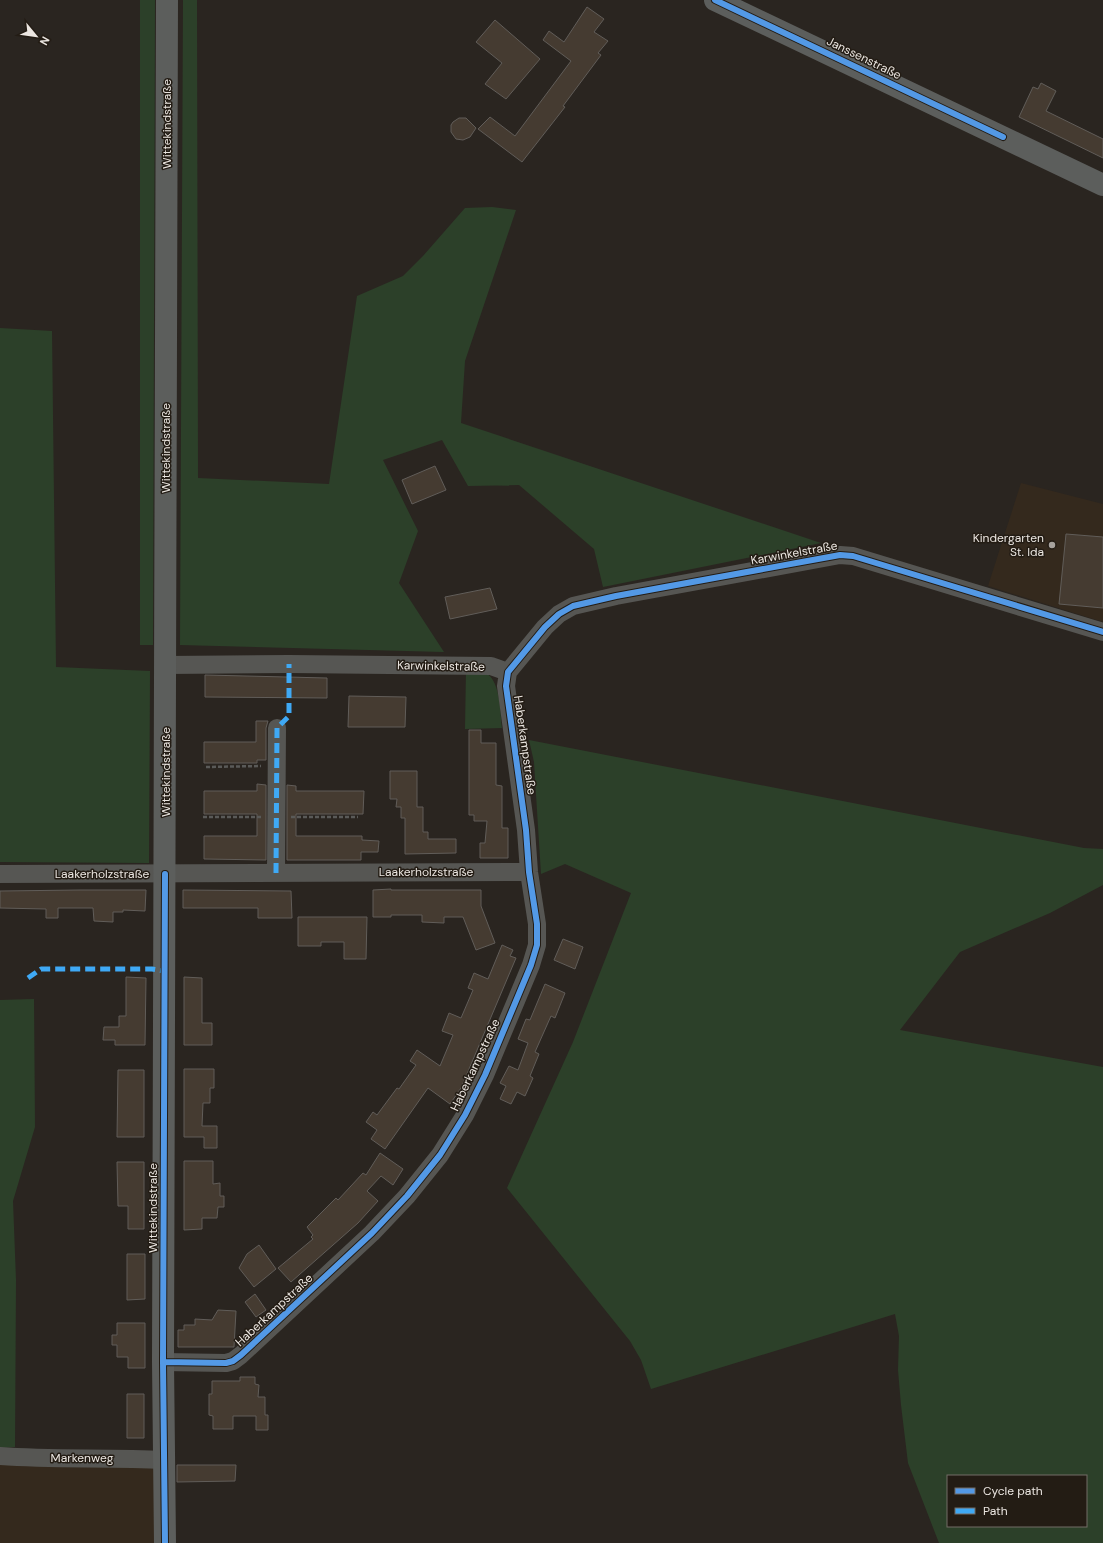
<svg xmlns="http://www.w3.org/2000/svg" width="1103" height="1543" font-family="'DM Sans',sans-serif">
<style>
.built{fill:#34291d}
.green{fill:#2c4029;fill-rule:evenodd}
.building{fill:#453b31;stroke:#615d59}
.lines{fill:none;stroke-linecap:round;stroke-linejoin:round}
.path{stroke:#5a5a58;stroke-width:2.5;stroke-dasharray:4 2;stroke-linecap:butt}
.minor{stroke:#565653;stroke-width:18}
.major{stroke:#5c5e5c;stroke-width:22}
.quiet{stroke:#3fa9f5;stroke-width:5;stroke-dasharray:10 5;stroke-linecap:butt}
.cycleway-casing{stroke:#231c14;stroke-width:8}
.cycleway{stroke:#5399e6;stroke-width:6}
.poi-dot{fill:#a7a29d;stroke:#231c14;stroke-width:1.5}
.labels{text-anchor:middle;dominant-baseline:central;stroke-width:3;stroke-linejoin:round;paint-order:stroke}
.street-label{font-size:12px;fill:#ebe6e1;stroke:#231c14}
.poi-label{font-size:12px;fill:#ebe6e1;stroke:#231c14;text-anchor:end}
</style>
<rect width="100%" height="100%" fill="#2a2520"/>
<path class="built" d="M1021,483L1103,504V622L988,586Z
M0,1459L160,1465L162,1543H0Z"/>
<path class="green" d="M140,0H155L153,645H140Z
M183,0H197L198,478L329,484L357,296L403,276L423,256L465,208L492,207L516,210L465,361L461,423L821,543L603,587L594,549L519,485L468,486L442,440L383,460L418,531L399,583L444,652L180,645Z
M0,328L52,331L56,667L150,671L149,863L0,862Z
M466,670C471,670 477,669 482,671C501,677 500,711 502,728L465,729Z
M529,740L1084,848L1103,849V885L1050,913L960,952L900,1030L1103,1067V1543H939L908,1463L901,1405L898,1370L899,1336L895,1314L651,1389L641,1360L630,1341L507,1188L573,1042L631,893L565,864L541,874L534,762ZM948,1476H1086V1526H948Z
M34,999L35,1127L13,1201L16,1280L15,1447L0,1448V1000Z"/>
<path class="building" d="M587,7L604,19L594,32L608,41L598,53L601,55L563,106L565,107L522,162L478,129L490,117L515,136L571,61L543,40L549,31L564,42Z
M495,20L540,59L506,99L485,84L502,63L476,42Z
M1041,83L1056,91L1046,111L1103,139V158L1019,117L1033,87L1038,89Z
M459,118H466L476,128L470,137L463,140L456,139L451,132V125L453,122Z
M435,466L446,490L412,504L402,480Z
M1066,534L1103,537V608L1059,604Z
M490,588L497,609L450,619L445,597Z
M205,675L327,678V698L205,697Z
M349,696L406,697L405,727H348Z
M256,721H268L266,728V760H257V763H204V742H256Z
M469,730H481V743H496V785L502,786V828H508V858H480V843H485L487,821H474V815H469Z
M390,771H417V807H423V832H428V839H456V853L405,854V818H401V807H396L397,799H390Z
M257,784L266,785V860L204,859V836H257V814H204V791H257Z
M287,785L296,786V791H364L363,814H296V836H362V840L379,841L378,852H361V860H287Z
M391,889V890H481V906L495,943L476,950L463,917H444V923L422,922V915H391V917H373V890Z
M80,890H146L145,911L123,910V912H113V922L94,921L93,908H58V918H46V909L0,908V891Z
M183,890L291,891L292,918H258V908H183Z
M298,917H367L366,959H344V942H321V946H298Z
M563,939L583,947L575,969L554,960Z
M502,945L513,950L510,956L516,958L461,1088L450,1104L428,1088L385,1149L371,1139L377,1130L366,1122L373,1112L377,1115L397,1088L399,1089L416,1065L410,1061L417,1050L440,1066L453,1035L442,1031L449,1013L461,1018L473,990L468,988L474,973L488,979Z
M126,977L146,978L145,1045H115V1040H103L104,1027H119V1016H126Z
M184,977L202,978V1023H212V1045H184Z
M545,984L565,993L555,1018L551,1016L535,1052L539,1054L530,1076L533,1078L525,1096L517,1092L511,1104L500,1099L506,1086L500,1083L509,1066L518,1070L528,1043L518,1039L526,1019L530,1020Z
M184,1069H214V1088H210V1103H203L202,1126H217V1148H204V1137H184Z
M118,1070H144V1137H117Z
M380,1153L403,1169L393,1185L381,1176L367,1191L378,1201L358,1223L291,1282L278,1268L313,1239L311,1237L313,1235L307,1227L336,1198L338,1200L363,1173L366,1175Z
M184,1161H213V1184L220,1183V1196H224V1207H218L217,1218H202V1229L184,1230Z
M117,1162H144V1229H128V1206H118Z
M259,1245L276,1269L254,1287L239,1268L247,1254Z
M127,1254H145V1299L127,1300Z
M255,1294L266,1310L256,1317L245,1302Z
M218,1310L236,1311L234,1347H178V1330H184V1325H195V1319L212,1320Z
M117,1323H145V1368H128V1357H117V1345H112V1335H117Z
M240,1377H255V1384L259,1385L258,1397H265V1415H268V1430H256V1416H233V1429H213V1416L209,1415V1394H212V1381H240Z
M127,1394H144V1438H127Z
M177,1465H236L235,1481L177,1482Z"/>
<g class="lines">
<path class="path" d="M206,767L261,766
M203,817H262
M291,817H358"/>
<path class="minor" d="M166,665L289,664L491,666L508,672
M508,672L545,627L559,614L573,606L616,596L840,555L853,556L1103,632
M276,873L277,728
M0,874L529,872
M163,1362L226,1363L233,1361L241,1355L372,1233L407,1196L440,1155L465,1115L485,1075L531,965L537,945V924L529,872L526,830L506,686L508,672
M0,1456C55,1460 109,1457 164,1460"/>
<path class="major" d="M715,0L1103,185
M165,1543L163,1362L167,0"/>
<path class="quiet" d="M276,873L277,728L289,716V664
M28,978L41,969H152L164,971"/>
<defs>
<path id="cycleway" d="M715,0L1003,137
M163,1362L226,1363L233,1361L241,1355L372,1233L407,1196L440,1155L465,1115L485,1075L531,965L537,945V924L529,872L526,830L506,686L508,672L545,627L559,614L573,606L616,596L840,555L853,556L1103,632
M165,1543L163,1362L165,874"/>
</defs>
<use href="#cycleway" class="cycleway-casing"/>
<use href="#cycleway" class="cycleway"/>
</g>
<circle class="poi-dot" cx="1052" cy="545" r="4"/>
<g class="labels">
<g class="street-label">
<text transform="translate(864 58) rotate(26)">Janssenstraße</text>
<text transform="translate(167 124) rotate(-90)">Wittekindstraße</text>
<text transform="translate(166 448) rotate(-90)">Wittekindstraße</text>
<text transform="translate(794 553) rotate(-10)">Karwinkelstraße</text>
<text transform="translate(441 666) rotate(1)">Karwinkelstraße</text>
<text transform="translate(525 745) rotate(82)">Haberkampstraße</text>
<text transform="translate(166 772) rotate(-90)">Wittekindstraße</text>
<text x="426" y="872">Laakerholzstraße</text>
<text x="102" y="874">Laakerholzstraße</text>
<text transform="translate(475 1065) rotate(-65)">Haberkampstraße</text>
<text transform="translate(153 1208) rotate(-90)">Wittekindstraße</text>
<text transform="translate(274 1310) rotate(-43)">Haberkampstraße</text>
<text x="82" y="1458">Markenweg</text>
</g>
<g class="poi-label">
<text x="1044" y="538">Kindergarten<tspan x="1044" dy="14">St. Ida</tspan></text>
</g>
</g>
<rect x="947" y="1475" width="140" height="52" fill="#231c14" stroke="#736d66"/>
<rect x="955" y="1488" width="20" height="6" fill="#5399e6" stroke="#736d66"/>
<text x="983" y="1495" font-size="12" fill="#ebe6e1">Cycle path</text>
<rect x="955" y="1508" width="20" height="6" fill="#3fa9f5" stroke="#736d66"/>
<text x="983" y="1515" font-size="12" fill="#ebe6e1">Path</text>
<g transform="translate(36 36) rotate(119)" stroke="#231c14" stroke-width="3" paint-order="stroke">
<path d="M0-3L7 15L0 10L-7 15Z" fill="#ebe6e1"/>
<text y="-6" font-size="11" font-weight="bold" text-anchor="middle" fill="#ebe6e1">N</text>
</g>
</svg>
